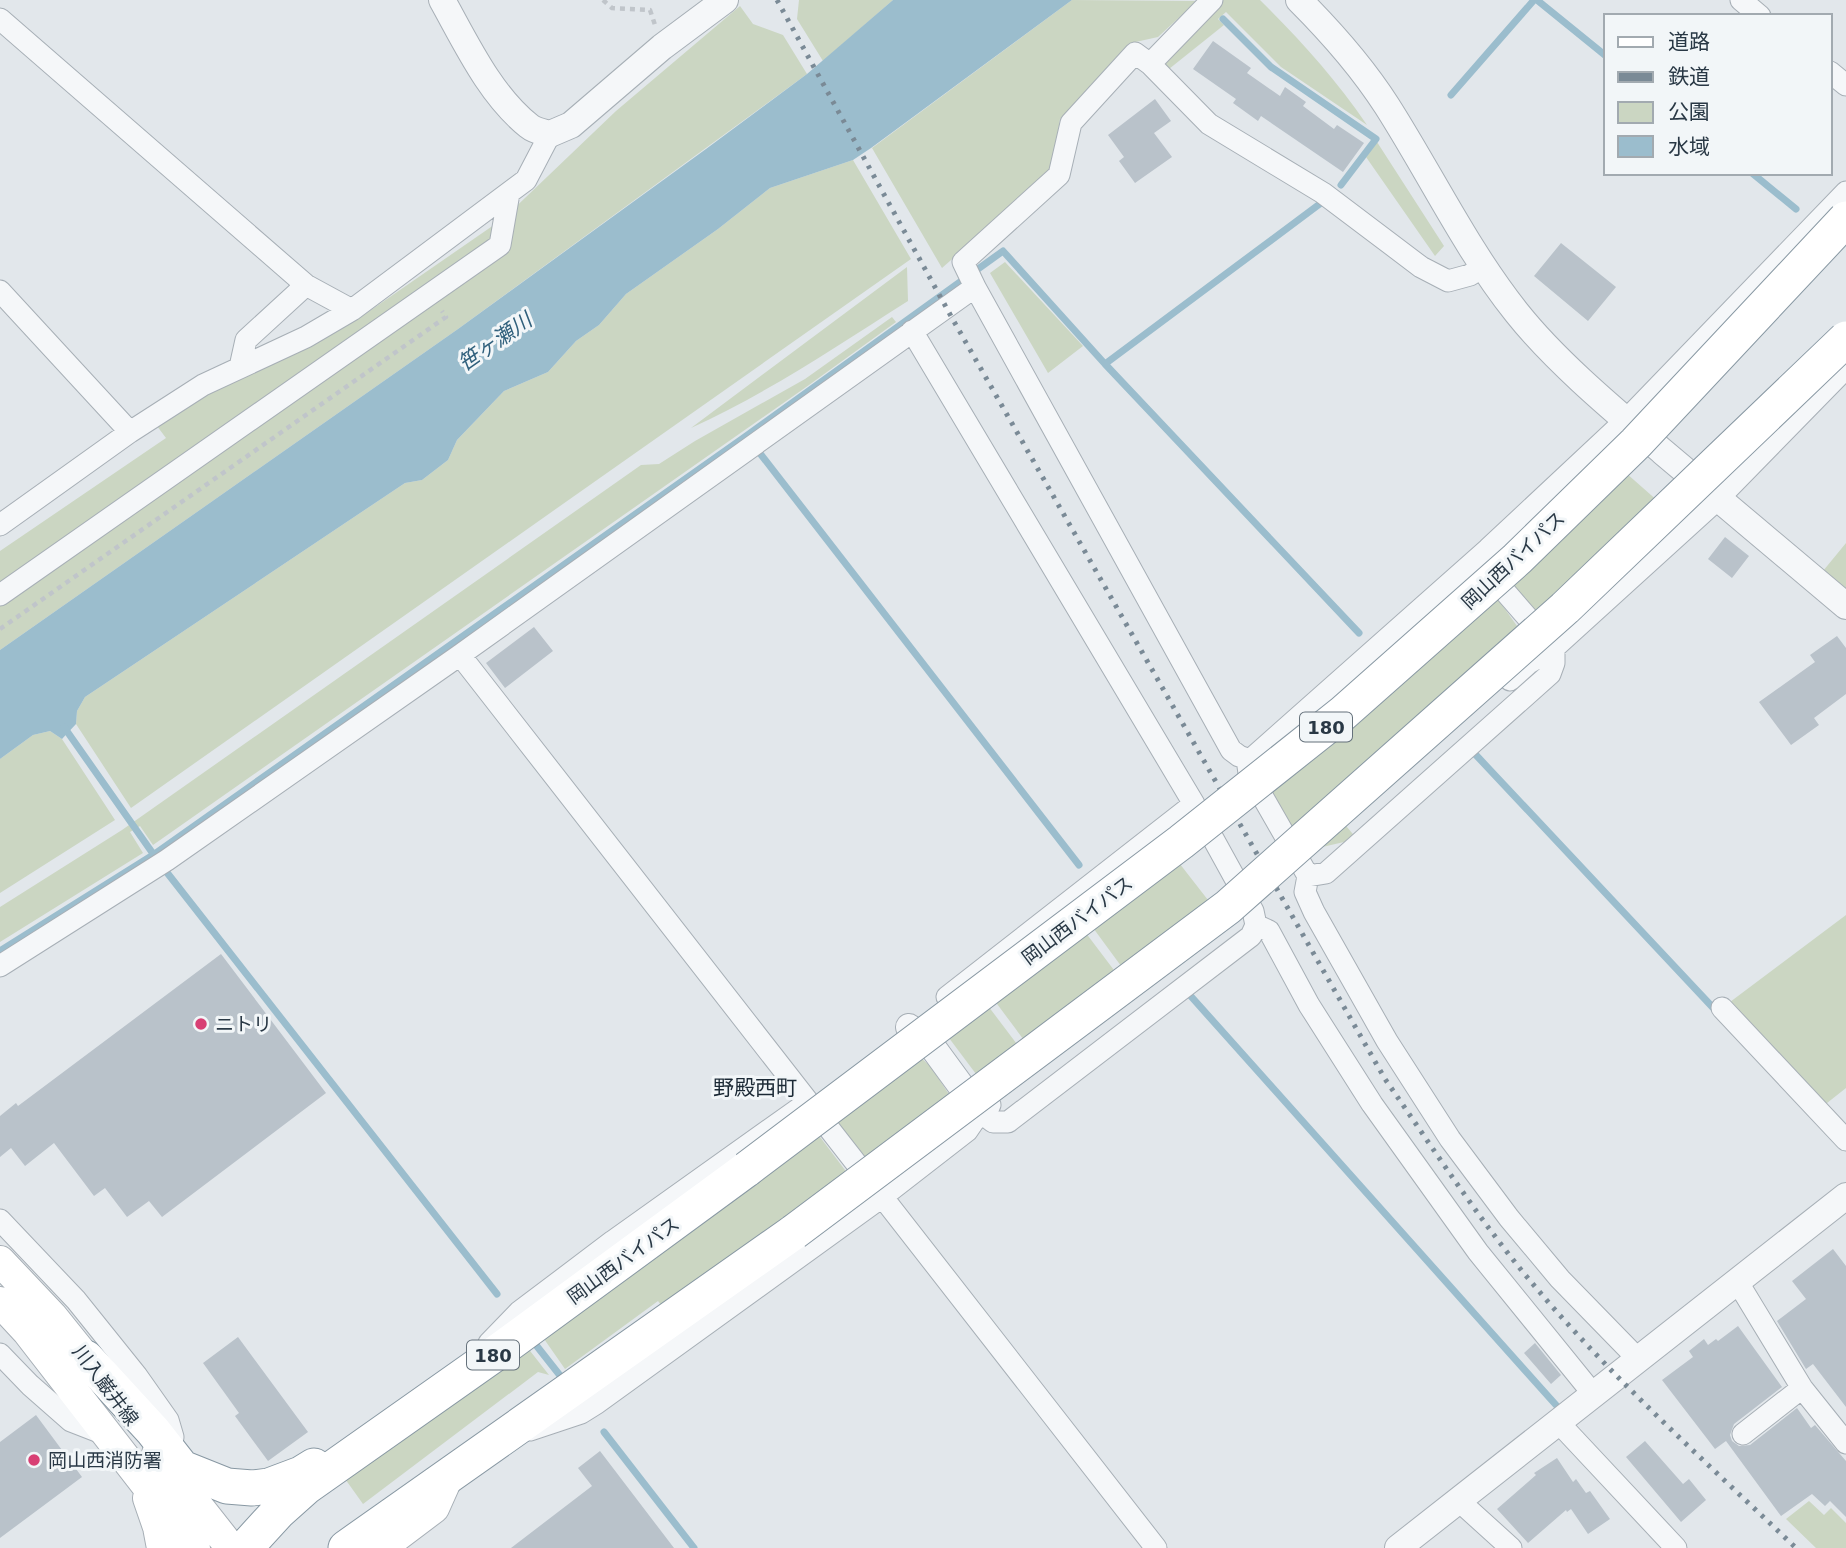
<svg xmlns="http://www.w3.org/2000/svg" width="1846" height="1548" font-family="'DejaVu Sans','Noto Sans JP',sans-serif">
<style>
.green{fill:#cbd6c2;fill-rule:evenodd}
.water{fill:#9bbdcd}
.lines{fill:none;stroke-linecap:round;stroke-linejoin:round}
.stream{stroke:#9bbdcd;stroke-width:7}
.building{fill:#b9c2ca}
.minor-casing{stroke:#a7afb6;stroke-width:23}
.tertiary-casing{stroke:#a7afb6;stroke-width:28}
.secondary-casing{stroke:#a7afb6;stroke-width:32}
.trunk-casing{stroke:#8898a3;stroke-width:37}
.path{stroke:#c0c5ca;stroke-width:4.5;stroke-dasharray:5 5;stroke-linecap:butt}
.minor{stroke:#f5f7f9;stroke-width:21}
.tertiary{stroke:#f5f7f9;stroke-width:26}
.secondary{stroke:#fff;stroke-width:30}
.trunk{stroke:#fff;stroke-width:35}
.rail{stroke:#7a8a96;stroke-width:5;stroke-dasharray:3.5 7;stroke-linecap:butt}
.trunk-bridge-casing{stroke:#8898a3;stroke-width:37;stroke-linecap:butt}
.trunk-bridge{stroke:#fff;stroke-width:35}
.poi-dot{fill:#d83f74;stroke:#f2f6f8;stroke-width:2.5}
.labels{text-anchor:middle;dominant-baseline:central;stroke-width:6;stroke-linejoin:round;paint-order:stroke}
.shield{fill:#f2f6f8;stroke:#65717b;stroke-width:2}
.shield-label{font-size:18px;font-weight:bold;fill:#293845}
.street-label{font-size:19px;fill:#293845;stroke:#f2f6f8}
.poi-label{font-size:19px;fill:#293845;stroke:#f2f6f8;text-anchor:start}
.water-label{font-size:21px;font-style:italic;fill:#30607c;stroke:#f2f6f8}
.neighbourhood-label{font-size:21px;fill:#1b2935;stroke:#f2f6f8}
</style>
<rect width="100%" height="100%" fill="#e2e7eb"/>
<path class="green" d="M799,0H893L823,61L797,19Z
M1072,0L1197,1L1158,37L1131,43L1060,119L1052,171L942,268L872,148Z
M1223,0H1260C1301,41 1334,77 1367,125L1281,67L1226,12L1218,19L1224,25L1169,69L1164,65L1180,42Z
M740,6L753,24L783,35L807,74L458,329L0,650V551L166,438L157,426L210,393L358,319L504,218L616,111Z
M1377,142L1444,246L1435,256L1366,157Z
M853,160L911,259L131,808L76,724L77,711L85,697L405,483L422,480L448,460L457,440L504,391L548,372L576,341L599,325L626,294L718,229L770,188Z
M1005,262L1083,346L1048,373L990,273Z
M907,267L908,301C837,346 768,393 691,428Z
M892,317L896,322L809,385L153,845L140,826L130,832L143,853L0,942V907L122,830L641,465L659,464L695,441L805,379Z
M1601,451L1676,517L1556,637L1497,567Z
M1846,543V591L1823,571Z
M1476,568L1534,650L1342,821L1357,839L1305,851L1260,773Z
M50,731L62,739L115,820L0,893V759L33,735Z
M1162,841L1222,918L1000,1089L979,1078L946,1034L926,1022L1066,912ZM1077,906L1135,985L1129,990L1070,912ZM980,981L1038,1059L1032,1064L973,986Z
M1846,915V1088L1822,1107L1726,1005Z
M917,1054L931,1067L954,1102L885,1182L822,1106Z
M817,1133L848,1174L661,1305L658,1301L565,1369L542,1336Z
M527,1347L549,1375L538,1372L363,1504L343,1476Z
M1809,1501L1824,1515L1831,1508L1846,1523V1548H1816L1786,1519Z"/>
<path class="water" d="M893,0H1072L871,148L853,160L770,188L718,229L626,294L599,325L576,341L548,372L504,391L457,440L448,460L422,480L405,483L85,697L77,711L76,724L62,739L50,731L33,735L0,759V650L458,329L706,149L807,74Z"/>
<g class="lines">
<path class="stream" d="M1537,0L1606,56
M1223,19L1271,67L1376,139L1341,185
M1451,95L1534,0
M1752,173L1796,209
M1105,364L1321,203
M759,452L1079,865
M64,727L156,858
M1475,754L1718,1013
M165,870L497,1294
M0,951L153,855L746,436L1003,251L1105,364L1359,633
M1188,993L1556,1405
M532,1340L562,1378
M604,1432L694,1548"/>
</g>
<path class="building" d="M1213,41L1251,68L1247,73L1280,96L1285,87L1306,102L1303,106L1334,129L1337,125L1364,143L1343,172L1261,116L1258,121L1233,103L1236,99L1193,69Z
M1155,99L1171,121L1154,133L1172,157L1135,183L1119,161L1124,157L1108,135Z
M1561,243L1616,287L1588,321L1534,276Z
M1725,537L1749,556L1732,578L1708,559Z
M534,627L553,651L505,688L486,663Z
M1837,636L1846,648V694L1814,718L1819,725L1791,745L1759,702L1815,662L1810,655Z
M221,954L326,1093L162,1217L149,1201L127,1217L105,1188L94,1196L54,1143L25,1166L11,1148L0,1157V1116L16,1103L18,1106Z
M1833,1249L1846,1266V1407L1813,1364L1806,1369L1777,1321L1806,1299L1792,1281Z
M1738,1326L1782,1387L1734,1424L1730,1435L1732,1441L1739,1446L1750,1445L1797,1408L1811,1428L1815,1425L1846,1461V1517L1830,1501L1825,1506L1812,1494L1781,1516L1726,1441L1715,1449L1662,1380L1693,1357L1689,1351L1704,1339L1708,1345L1716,1339L1718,1341Z
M238,1337L308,1432L268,1461L235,1416L239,1413L203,1363Z
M1535,1343L1561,1375L1551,1384L1524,1353Z
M36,1415L82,1477L0,1538V1442Z
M1645,1441L1683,1484L1689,1479L1706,1500L1681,1522L1626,1457Z
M600,1451L674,1548H511L592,1486L578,1468Z
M1557,1458L1573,1482L1576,1479L1586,1493L1590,1491L1610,1519L1588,1534L1571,1509L1567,1512L1566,1510L1528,1543L1497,1509L1536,1475L1534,1473Z"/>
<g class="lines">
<defs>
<path id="minor" d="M1741,0L1760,16
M0,19L306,285L352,310
M1150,64L1212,0
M1830,72L1846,85
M975,287L963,262L1059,175L1071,123L1135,53L1150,64L1209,124L1323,193L1421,267L1448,281L1470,275L1483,267
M0,291L130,432
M912,331L1194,804
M240,367L246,340L306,285
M0,525L130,432L203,385L306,337L352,310L526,180L550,134
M0,595L500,245L509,193
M460,655L1156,1548
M1510,680L1529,663L1554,648L1718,499L1846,368
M1308,876L1326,873L1550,674L1554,663V648L1488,572
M1256,925L1269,931L1309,1005L1372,1104L1478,1252L1594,1395
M0,966L167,860L460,655L975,287L1231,750L1239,756L1250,760
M947,997L1194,804L1253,911L1256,925L1251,936L1008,1122H993L980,1112
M1722,1008L1846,1140
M0,1220L76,1300L137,1376L168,1420L173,1437L171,1449
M1737,1281L1802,1388L1846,1443
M489,1343L519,1312L613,1241L804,1105
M0,1354L30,1385L71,1421L107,1435
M1638,1359L1560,1279L1509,1218L1450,1139L1387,1041L1314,912L1305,892L1308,876L1249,773L1248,766L1250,760L1488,549L1626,420L1846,192
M1558,1422L1676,1548
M530,1430L581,1413L597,1403L882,1197L967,1131L980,1112L990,1105
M1743,1434L1802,1388
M1458,1500L1511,1548"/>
<path id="tertiary" d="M442,0C466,43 490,95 529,126C535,131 543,132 550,134L571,125L662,47L725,0
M1299,0C1332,33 1362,67 1387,106C1431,175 1466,249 1517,313C1556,362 1615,411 1663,452C1724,503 1785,555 1846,606
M909,1027L931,1045L980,1112
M1398,1548L1846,1196"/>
<path id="secondary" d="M0,1261L52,1316L101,1377
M0,1302L27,1331L195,1548
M157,1454L231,1548
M148,1498L158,1527L162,1548
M381,1548L434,1508L447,1479"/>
<path id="trunk" d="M86,1358L153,1431L182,1468L227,1486L252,1488L269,1486L301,1474L314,1466
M245,1548L278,1512L306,1487L503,1348L747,1169
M346,1548L794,1232"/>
</defs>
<use href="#minor" class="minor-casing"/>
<use href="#tertiary" class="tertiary-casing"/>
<use href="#secondary" class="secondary-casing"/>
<use href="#trunk" class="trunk-casing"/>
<path class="path" d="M603,0L612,8L650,10L655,25
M0,629L446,317L442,311"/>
<use href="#minor" class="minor"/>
<use href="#tertiary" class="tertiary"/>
<use href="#secondary" class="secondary"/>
<use href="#trunk" class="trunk"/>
<path class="rail" d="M777,0L952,318L1385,1079C1431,1145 1475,1214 1527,1277C1608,1375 1704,1460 1796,1548"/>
<defs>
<path id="trunk-bridge" d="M747,1169L1181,842L1342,714L1517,559L1636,443L1846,219
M794,1232L1228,907L1565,608L1846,339"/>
</defs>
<use href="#trunk-bridge" class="trunk-bridge-casing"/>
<use href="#trunk-bridge" class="trunk-bridge"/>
</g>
<g class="poi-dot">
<circle cx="201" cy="1024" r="7"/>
<circle cx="34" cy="1460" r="7"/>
</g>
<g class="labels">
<g class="shield">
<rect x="1300" y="712.5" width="52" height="29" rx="5"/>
<rect x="467" y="1340.5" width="52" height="29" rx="5"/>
</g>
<g class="shield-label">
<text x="1326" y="727">180</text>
<text x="493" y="1355">180</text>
</g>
<g class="street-label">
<text transform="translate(1513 560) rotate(-43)">岡山西バイパス</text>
<text transform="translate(1077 920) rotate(-37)">岡山西バイパス</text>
<text transform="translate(623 1260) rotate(-36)">岡山西バイパス</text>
<text transform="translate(106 1385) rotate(53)">川入巌井線</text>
</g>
<g class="poi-label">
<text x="215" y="1024">ニトリ</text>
<text x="48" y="1460">岡山西消防署</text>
</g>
<g class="water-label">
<text transform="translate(495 342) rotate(-35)">笹ヶ瀬川</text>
</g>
<g class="neighbourhood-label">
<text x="755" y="1088">野殿西町</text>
</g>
</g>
<rect x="1604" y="14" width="228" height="161" fill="#f2f6f8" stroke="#a2aab0" stroke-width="2"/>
<rect x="1618" y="37" width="35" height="10" fill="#ffffff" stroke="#a2aab0" stroke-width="2"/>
<text x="1668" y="49" font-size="21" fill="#293845">道路</text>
<rect x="1618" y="72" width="35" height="10" fill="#7a8a96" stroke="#a2aab0" stroke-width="2"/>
<text x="1668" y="84" font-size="21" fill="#293845">鉄道</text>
<rect x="1618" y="102" width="35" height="21" fill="#cbd6c2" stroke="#a2aab0" stroke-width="2"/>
<text x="1668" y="119" font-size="21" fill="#293845">公園</text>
<rect x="1618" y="136" width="35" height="21" fill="#9bbdcd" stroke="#a2aab0" stroke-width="2"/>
<text x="1668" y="154" font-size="21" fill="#293845">水域</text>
</svg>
